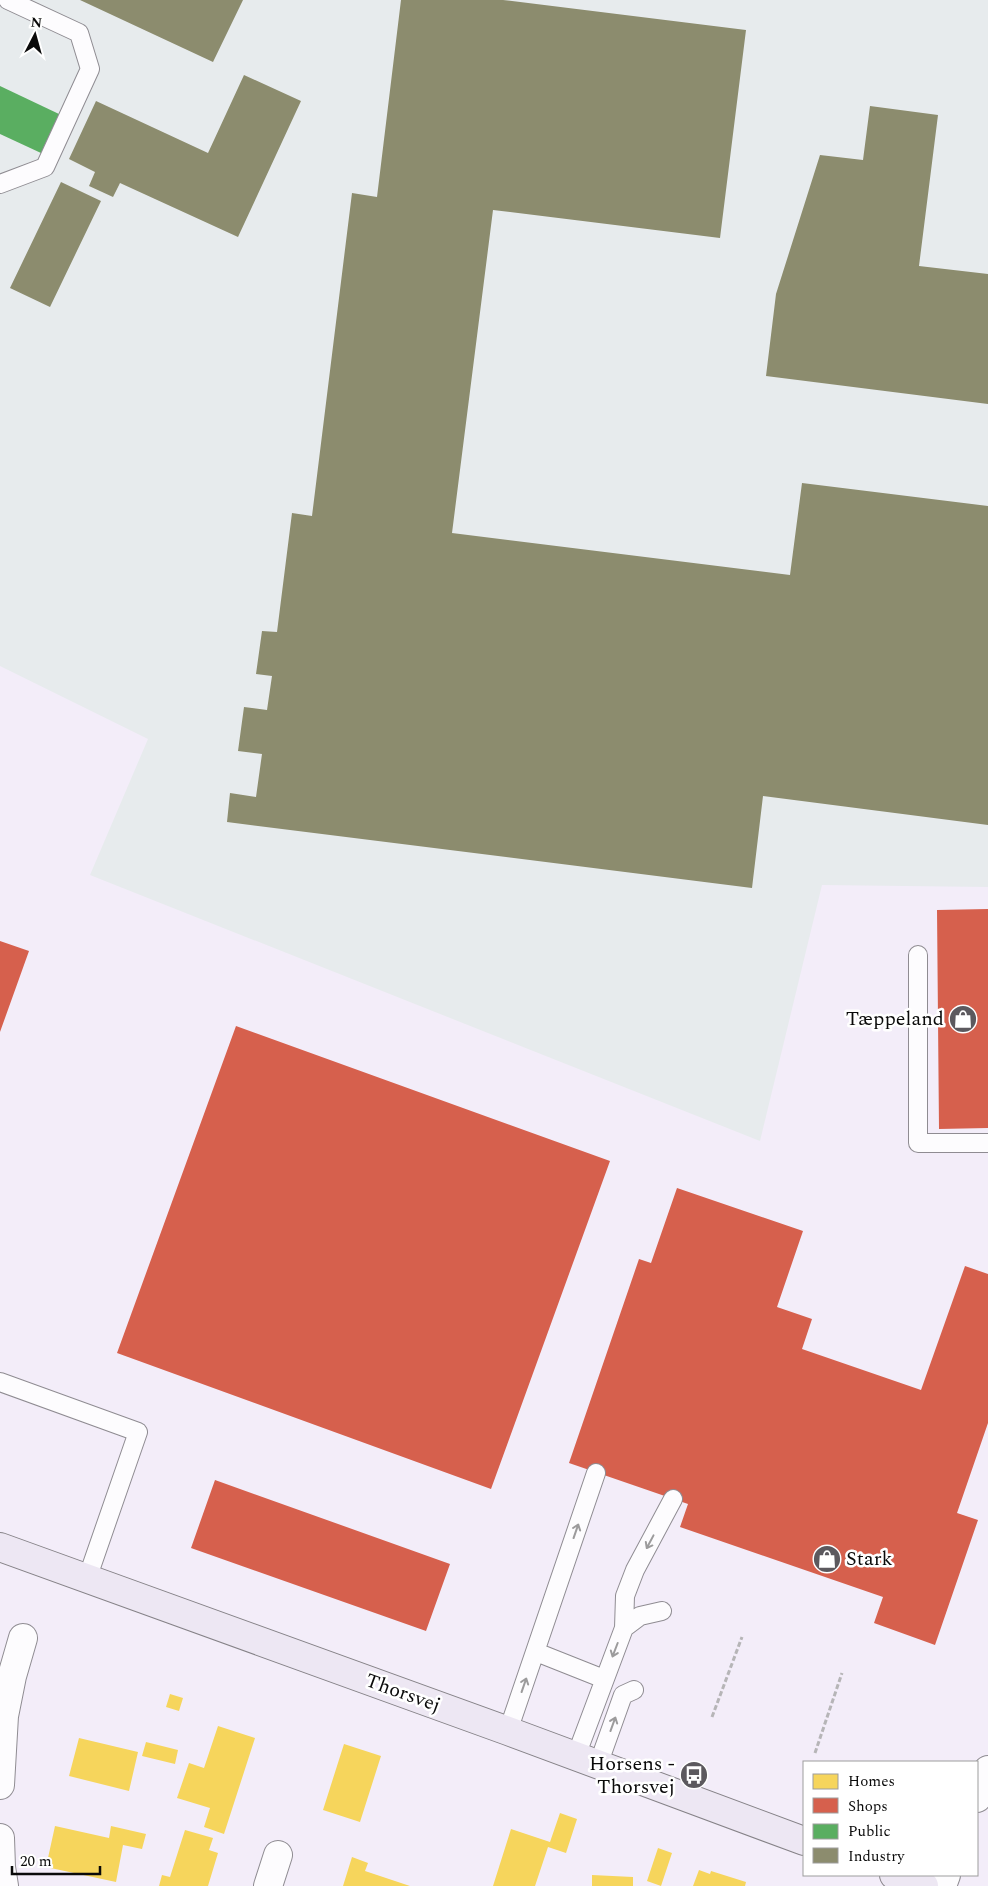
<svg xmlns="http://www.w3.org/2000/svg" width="988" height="1886" font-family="Spectral,serif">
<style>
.industrial{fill:#e7ebed}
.homes{fill:#f6d55c}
.shops{fill:#d6604d}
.public{fill:#5aae61}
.industry{fill:#8c8c6e}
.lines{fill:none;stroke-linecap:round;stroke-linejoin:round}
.lane-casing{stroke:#8f8c92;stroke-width:20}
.street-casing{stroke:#8f8c92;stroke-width:30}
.secondary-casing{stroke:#868388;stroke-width:30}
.path{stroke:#b6b5b7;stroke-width:3;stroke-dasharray:5 2.5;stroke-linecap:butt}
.lane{stroke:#fdfcfe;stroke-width:18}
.street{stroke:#fdfcfe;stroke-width:28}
.secondary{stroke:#ede7f3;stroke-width:28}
.oneway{stroke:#9c9b9c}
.labels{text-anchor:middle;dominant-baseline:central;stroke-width:5;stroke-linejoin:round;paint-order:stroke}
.poi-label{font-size:20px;fill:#0a0a0a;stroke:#fff;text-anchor:end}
.street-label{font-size:20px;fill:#0a0a0a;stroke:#fff}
</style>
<rect width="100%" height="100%" fill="#f3edf9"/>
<path class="industrial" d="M0,0H988V887L822,885L760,1141L90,875L148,739L0,666Z"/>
<path class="homes" d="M170,1694L183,1698L179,1711L166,1707Z
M218,1726L255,1738L224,1834L204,1827L210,1808L177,1798L189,1763L204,1768Z
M79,1738L138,1752L129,1791L69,1776Z
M146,1742L178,1750L175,1764L142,1756Z
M344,1744L381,1756L360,1822L323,1810Z
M560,1813L577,1819L566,1853L548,1847L535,1886H493L511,1829L550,1842Z
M55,1826L109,1838L111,1826L146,1834L142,1849L123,1845L116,1882L46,1867Z
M185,1830L213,1838L209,1850L218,1853L208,1886H159L162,1875L170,1877Z
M658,1848L672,1853L661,1886L647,1881Z
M352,1857L368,1863L365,1871L410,1886H343Z
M699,1870L710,1874L711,1871L746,1882L745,1886H693Z
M592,1875L633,1877V1886H592Z"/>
<path class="shops" d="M988,909V1128L939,1129L937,910Z
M0,941L29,951L0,1032Z
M236,1026L610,1161L491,1489L117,1353Z
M677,1188L803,1231L777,1307L812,1319L802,1349L921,1390L965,1266L988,1274V1423L957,1513L978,1520L935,1645L874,1623L883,1597L680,1527L688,1504L569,1463L639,1259L651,1263Z
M215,1480L450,1564L426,1631L191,1548Z"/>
<path class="public" d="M0,86L59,114L41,153L0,134Z"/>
<path class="industry" d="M80,0H243L213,62Z
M401,0H503L746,30L720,238L493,210L452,533L790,575L802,483L988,506V825L763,796L752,888L227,822L230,793L256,797L262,754L238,751L244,707L267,710L272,676L256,674L262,631L277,632L292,513L312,516L352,193L377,197Z
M244,75L301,101L238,237L120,183L113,197L89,186L95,172L69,159L96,101L208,153Z
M870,106L938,115L919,266L988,274V404L766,376L776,294L820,155L863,160Z
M61,182L101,201L50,307L10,288Z"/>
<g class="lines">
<defs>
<path id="lane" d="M0,184L45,167L90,69L79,33L8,0
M918,955V1143H988
M0,1382L138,1432L87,1579
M624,1628L625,1596L635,1570L673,1499
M536,1652L604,1679
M508,1731L596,1473
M576,1756L624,1628L640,1616L662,1611
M598,1765L623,1695L634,1690"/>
<path id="street" d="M0,1785L4,1716L12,1676L23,1638
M977,1798L988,1770
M0,1838L1,1867L4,1886
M268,1886L278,1855
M942,1886L946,1875"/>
<path id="secondary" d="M0,1547L508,1731L804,1841
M894,1875L924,1886"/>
</defs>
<use href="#lane" class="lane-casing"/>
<use href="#street" class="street-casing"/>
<use href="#secondary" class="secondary-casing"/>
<path class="path" d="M712,1717L742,1637
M815,1753L842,1673"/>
<use href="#lane" class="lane"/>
<use href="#street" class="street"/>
<use href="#secondary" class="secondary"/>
</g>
<defs><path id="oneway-shaft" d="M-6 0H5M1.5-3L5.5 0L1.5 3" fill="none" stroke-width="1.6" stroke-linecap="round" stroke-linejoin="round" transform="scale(1.25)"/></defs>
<g class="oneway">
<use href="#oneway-shaft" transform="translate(576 1531) rotate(-71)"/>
<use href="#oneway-shaft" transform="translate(650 1542) rotate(118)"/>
<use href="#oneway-shaft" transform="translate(615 1650) rotate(111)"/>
<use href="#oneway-shaft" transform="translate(524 1685) rotate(-71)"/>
<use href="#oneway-shaft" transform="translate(613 1724) rotate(-70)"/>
</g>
<defs>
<symbol id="shop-disc" viewBox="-11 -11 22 22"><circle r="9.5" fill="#5c595e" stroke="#fff"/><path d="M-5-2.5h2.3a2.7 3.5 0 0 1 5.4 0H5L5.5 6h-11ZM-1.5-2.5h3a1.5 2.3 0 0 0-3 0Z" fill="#fff"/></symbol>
<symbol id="bus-disc" viewBox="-11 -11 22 22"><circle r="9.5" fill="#5c595e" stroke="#fff"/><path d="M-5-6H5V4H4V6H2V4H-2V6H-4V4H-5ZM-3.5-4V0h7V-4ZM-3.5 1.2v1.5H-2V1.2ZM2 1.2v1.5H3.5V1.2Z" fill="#fff"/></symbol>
</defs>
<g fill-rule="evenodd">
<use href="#shop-disc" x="947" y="1003" width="32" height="32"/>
<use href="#shop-disc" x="811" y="1543" width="32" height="32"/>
<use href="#bus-disc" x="678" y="1759" width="32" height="32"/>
</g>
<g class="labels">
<g class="poi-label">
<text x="944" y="1019">Tæppeland</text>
<text x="846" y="1559" text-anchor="start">Stark</text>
<text x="675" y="1764">Horsens -<tspan x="675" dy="23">Thorsvej</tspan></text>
</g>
<g class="street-label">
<text transform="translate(403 1693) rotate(20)">Thorsvej</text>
</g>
</g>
<rect x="803" y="1761" width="175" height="115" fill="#ffffff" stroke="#9d9d9d"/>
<rect x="813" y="1774" width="25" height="15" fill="#f6d55c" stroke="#9d9d9d"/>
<text x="848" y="1786" font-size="15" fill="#0a0a0a">Homes</text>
<rect x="813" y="1798" width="25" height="15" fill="#d6604d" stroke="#9d9d9d"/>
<text x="848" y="1811" font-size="15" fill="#0a0a0a">Shops</text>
<rect x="813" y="1824" width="25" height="15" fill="#5aae61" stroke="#9d9d9d"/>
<text x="848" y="1836" font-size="15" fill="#0a0a0a">Public</text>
<rect x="813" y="1848" width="25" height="15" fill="#8c8c6e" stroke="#9d9d9d"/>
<text x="848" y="1861" font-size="15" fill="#0a0a0a">Industry</text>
<g transform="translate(35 35) rotate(6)" stroke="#ffffff" stroke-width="4" paint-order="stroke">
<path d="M0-4L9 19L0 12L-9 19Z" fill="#0a0a0a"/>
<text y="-8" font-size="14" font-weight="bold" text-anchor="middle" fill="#0a0a0a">N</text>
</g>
<path d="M12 1866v8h88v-8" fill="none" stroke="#0a0a0a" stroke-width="2.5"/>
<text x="20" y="1866" font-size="15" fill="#0a0a0a" stroke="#ffffff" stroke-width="4" paint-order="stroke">20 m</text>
</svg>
